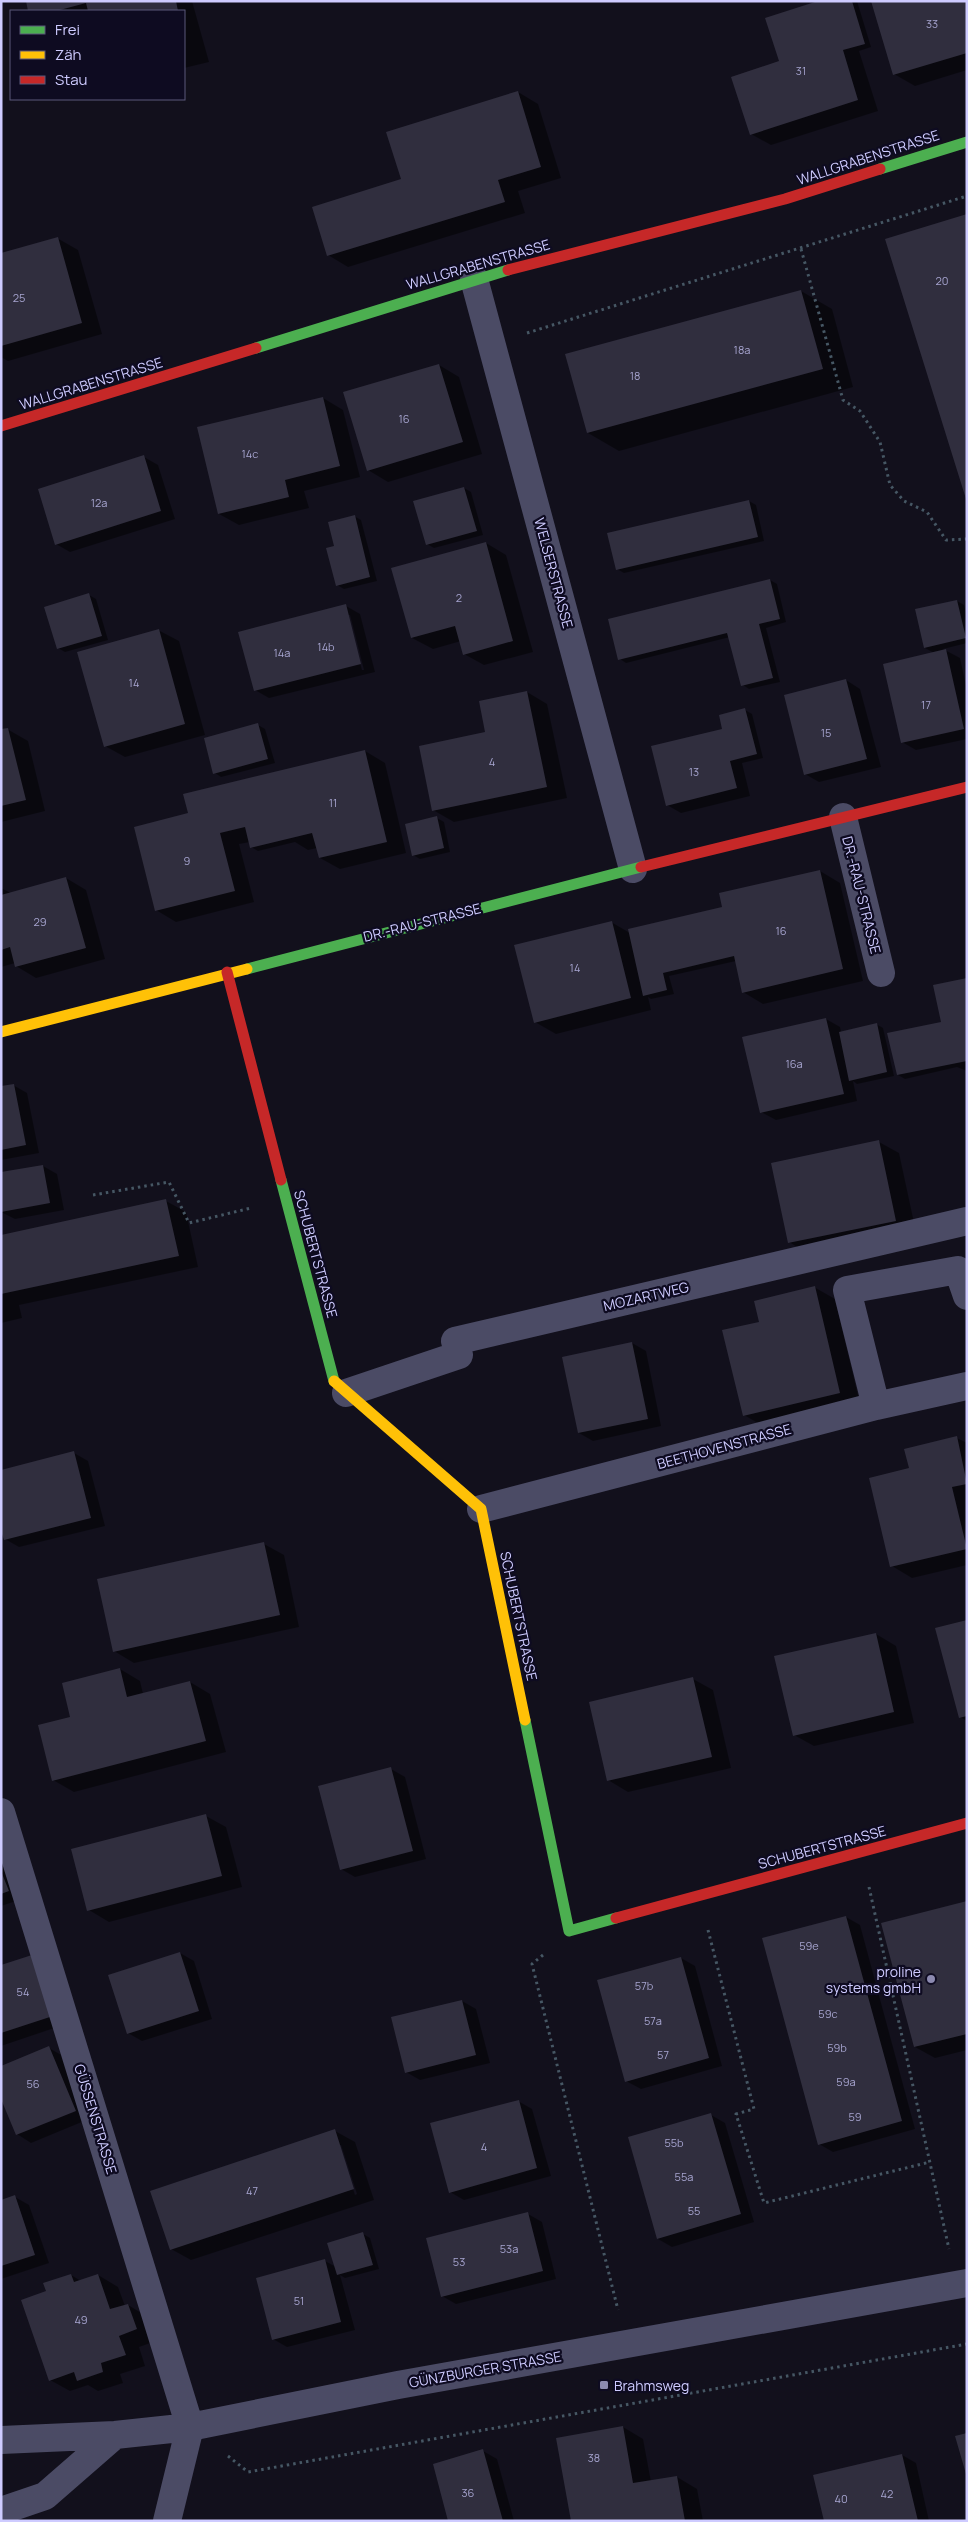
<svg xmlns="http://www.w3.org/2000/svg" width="968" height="2522" font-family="Manrope,sans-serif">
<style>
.shadow{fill:#0007;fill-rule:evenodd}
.building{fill:#302e3e}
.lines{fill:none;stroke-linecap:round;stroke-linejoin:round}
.path{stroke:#465764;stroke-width:3;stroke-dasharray:2.5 4;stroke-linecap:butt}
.street{stroke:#4b4b65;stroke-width:28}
.fast{stroke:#4caf50;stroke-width:11}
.slow{stroke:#ffc107;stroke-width:11}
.jam{stroke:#c62828;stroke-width:11}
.poi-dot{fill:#8c8ab0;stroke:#0e0b21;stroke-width:2}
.labels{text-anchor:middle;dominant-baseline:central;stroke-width:4.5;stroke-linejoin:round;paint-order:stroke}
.number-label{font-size:11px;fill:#a6a4cf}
.street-label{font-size:14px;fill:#cecbff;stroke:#0e0b21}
.poi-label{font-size:14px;fill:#cecbff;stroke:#0e0b21;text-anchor:end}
</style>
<rect width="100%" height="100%" fill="#12101c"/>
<path class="shadow" d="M27,1H192L209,62L184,68V11H30Z
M823,1H857L871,47L859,51L878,111L771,145L751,134L780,62Z
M967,1V70L915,86L894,74Z
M518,92L538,104L561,178L518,191L525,213L348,267L328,255L402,180Z
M57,238L78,250L102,334L8,361L1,357V254Z
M801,291L832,309L853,387L619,451L588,433Z
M439,365L459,377L482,454L388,482L368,470Z
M323,398L343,410L360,477L304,491L309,508L239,525L219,514Z
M144,457L158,465L175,519L70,552L56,544Z
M464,488L471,492L483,535L434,548L427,544Z
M749,501L756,505L764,541L624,573L617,569Z
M354,516L361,520L377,581L344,589L337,585L336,547Z
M486,543L506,555L533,652L484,665L464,654L461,641L433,649L412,638Z
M770,580L777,584L786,622L766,628L780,682L749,689L743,685L730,637L626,663L620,659Z
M89,595L96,599L108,640L65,652L58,648Z
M957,601L964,605L967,617V643L943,649L960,658L967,690V739L916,750L902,742L934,653L925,648Z
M346,606L360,614L375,672L269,698L255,690ZM347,615H350L364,670H362Z
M158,630L179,641L205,735L125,757L105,746Z
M846,680L860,689L881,767L819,782L805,774Z
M527,692L547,704L567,798L454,822L433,810L487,733Z
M745,710L752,714L763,758L742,763L750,796L681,813L667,805L724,730Z
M258,725L265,729L275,763L221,777L215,773Z
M7,729L28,741L45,811L1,822V731Z
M365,751L385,763L406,853L340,869L320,858L317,848L308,850L295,842L258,851L251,847L250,842L239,844L254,902L176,922L156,910L189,814Z
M437,818L444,822L450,852L420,859L413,855Z
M820,871L840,883L863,981L763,1004L743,992L736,961L669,976L674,994L651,999L648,997L651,1010L556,1034L535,1022L611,922L630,933L724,907Z
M66,878L86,890L105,959L36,978L16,966L15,963L1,967V888L11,893Z
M967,979V1071L957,1067L905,1079L898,1075L942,1023Z
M826,1019L840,1027L841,1032L876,1024L883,1028L894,1076L857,1084L853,1081L857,1101L776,1120L761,1112Z
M13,1085L27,1093L39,1153L1,1160V1088Z
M879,1142L899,1153L916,1232L809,1254L789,1242Z
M43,1166L57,1174L64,1210L15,1219L1,1212Z
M166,1201L186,1212L198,1267L19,1305L22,1318L1,1323V1236Z
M814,1287L835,1299L860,1404L765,1427L744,1415L760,1322Z
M632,1343L646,1351L661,1426L593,1441L579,1433Z
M957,1438L967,1443V1565L912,1578L892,1566L910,1469Z
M74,1453L88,1461L105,1526L19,1547L5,1539Z
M264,1544L284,1555L299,1627L134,1663L114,1651Z
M967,1621V1721L960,1717Z
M876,1634L896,1646L914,1723L814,1746L794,1735Z
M120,1669L140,1681L143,1694L190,1682L210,1694L226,1752L74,1792L53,1780L72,1718Z
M693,1679L713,1690L731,1768L628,1792L608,1780Z
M391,1769L405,1777L426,1859L355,1877L341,1869Z
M206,1816L226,1827L242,1887L109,1922L89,1910Z
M1,1843L22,1899L1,1906Z
M967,1903V2050L935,2058L915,2047Z
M846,1917L860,1925L915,2129L833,2152L819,2144Z
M180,1953L194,1961L212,2019L142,2041L128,2033Z
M681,1958L695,1966L722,2066L641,2089L626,2081Z
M1,1966L66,2024L1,2046Z
M462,2001L476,2009L490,2063L420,2080L406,2072Z
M49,2048L63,2056L89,2119L31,2143L17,2134Z
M518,2101L532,2109L551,2176L464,2200L450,2192Z
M711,2115L725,2123L754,2222L672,2247L658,2239L629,2138Z
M335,2131L355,2142L374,2200L191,2260L171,2249ZM339,2145H341L357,2194L355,2195Z
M15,2197L29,2205L49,2263L1,2279V2201Z
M528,2214L542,2222L556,2279L456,2304L442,2296Z
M363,2234L370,2238L379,2269L345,2278L340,2275L355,2330L287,2347L273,2339L325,2261L336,2267Z
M71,2275L81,2281L98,2275L118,2287L125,2306L128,2305L148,2317L156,2341L139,2347L145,2366L120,2374L123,2383L98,2391L88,2385L70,2391L50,2380L48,2292Z
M623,2427L643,2439L651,2482L677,2477L697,2489L703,2521H572Z
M483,2451L497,2459L514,2521H450Z
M902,2455L916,2463L929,2521H826Z"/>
<path class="building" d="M26,1H176L178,11H88L86,3L56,11H28Z
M818,1H852L865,44L843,50L858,100L750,135L731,77L779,61L765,18Z
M871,1H967V53L893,75Z
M518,91L541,167L498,180L505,202L327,256L312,207L401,179L386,132Z
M967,214V499H966L885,239Z
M58,237L82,323L1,346V253Z
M801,290L823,369L587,433L565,354Z
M439,364L463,442L367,471L343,392Z
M323,397L340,466L285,480L289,497L218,514L197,427Z
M144,455L161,511L55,545L38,489Z
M464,487L477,531L426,545L413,501Z
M749,500L758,537L616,570L607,533Z
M355,515L370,577L336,586L326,548L334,546L328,522Z
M486,542L513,641L463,655L455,626L411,638L391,568Z
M770,579L780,619L759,624L773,678L741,686L727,633L618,660L608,619Z
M89,593L102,636L57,649L44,607Z
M957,600L966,638L924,648L915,609Z
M346,604L361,664L254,691L238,632Z
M159,629L185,724L104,747L77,652Z
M946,649L964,729L901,743L883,664Z
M846,679L867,759L804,775L784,695Z
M527,691L547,787L432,811L419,746L485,732L479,701Z
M745,708L757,754L730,761L737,788L666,806L651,746L722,729L719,715Z
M258,723L268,759L213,774L204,738Z
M8,728L26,800L1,806V729Z
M365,750L387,842L319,858L312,833L250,848L245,827L220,833L235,891L155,911L134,827L188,813L183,794Z
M437,816L444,848L412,856L405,824Z
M820,870L843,969L742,993L734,956L663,973L667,990L643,996L628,929L722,907L719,893Z
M66,877L86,948L15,967L10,947L1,950V895Z
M612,921L631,998L534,1023L514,945Z
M967,978V1061L897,1075L887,1033L941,1022L933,985Z
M826,1018L844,1094L760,1113L742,1037Z
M877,1023L887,1072L849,1081L839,1032Z
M14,1084L26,1145L1,1150V1086Z
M879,1140L896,1221L788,1243L771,1163Z
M43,1165L50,1203L1,1212V1172Z
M166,1199L179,1256L1,1294V1235Z
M815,1286L840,1393L743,1416L722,1330L759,1322L754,1301Z
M632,1342L648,1419L578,1433L562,1357Z
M957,1436L967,1484L952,1487L967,1549L890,1567L869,1478L909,1468L904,1449Z
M74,1451L91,1518L4,1540L1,1531V1470Z
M264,1542L280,1615L113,1652L97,1579Z
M967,1620V1716L959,1718L935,1628Z
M876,1633L894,1712L793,1736L774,1656Z
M120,1668L127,1697L190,1681L206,1741L52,1781L38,1725L70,1717L62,1683Z
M693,1677L712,1757L607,1781L589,1702Z
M391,1767L413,1851L340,1870L318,1786Z
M206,1814L222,1876L87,1911L71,1849Z
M1,1871L9,1891L1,1894Z
M967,1901V2034L914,2047L881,1923Z
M846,1916L902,2121L818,2145L762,1938Z
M180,1952L199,2011L127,2034L108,1975Z
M32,1955L53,2016L1,2033V1965Z
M681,1957L709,2058L625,2082L597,1980Z
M462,2000L476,2055L405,2073L391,2017Z
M49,2046L76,2111L16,2135L1,2099V2066Z
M519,2100L537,2168L449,2193L430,2123Z
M711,2113L741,2214L657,2239L628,2137Z
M335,2129L354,2189L170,2250L150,2191Z
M15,2195L35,2255L1,2266V2200Z
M528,2212L543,2271L441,2297L426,2238Z
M363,2232L373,2265L337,2275L327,2243Z
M325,2259L341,2322L272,2340L256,2278Z
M71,2274L74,2282L98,2274L110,2309L128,2304L137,2329L119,2336L126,2355L101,2363L103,2372L77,2381L74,2372L49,2381L21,2300L46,2291L43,2283Z
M623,2426L633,2483L677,2476L685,2521H571L556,2438Z
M967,2433V2474H966L955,2436Z
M483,2449L503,2521H448L433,2464Z
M902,2454L918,2521H824L813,2475Z"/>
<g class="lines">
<path class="path" d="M801,249L843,400L860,411L880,442L890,485L904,501L927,512L946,540L967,539
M527,333L967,196
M93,1195L169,1182L189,1223L251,1208
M869,1887L949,2249
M708,1930L754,2109L736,2114L764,2203L930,2162
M543,1955L532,1964L618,2310
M228,2456L248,2472L967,2344"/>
<path class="street" d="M474,279L633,869
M843,817L881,973
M346,1393L459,1355L455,1341L967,1221
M876,1406L847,1290L958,1270L967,1296
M481,1509L876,1406L967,1386
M1,1812L190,2427
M1,2440L115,2435L190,2427L398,2385L967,2283
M1,2511L45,2496L115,2435
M167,2521L190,2427"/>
<path class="fast" d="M880,169L967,142
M256,348L508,270
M247,969L641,867
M281,1180L334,1381
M525,1720L569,1931L616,1918"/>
<path class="slow" d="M1,1032L247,969
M334,1381L481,1509L525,1720"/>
<path class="jam" d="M508,270L785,199L880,169
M1,426L256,348
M641,867L967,787
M227,972L281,1180
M616,1918L967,1823"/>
</g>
<g class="poi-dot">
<circle cx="931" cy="1979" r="5"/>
<rect x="599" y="2380" width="10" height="10" rx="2.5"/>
</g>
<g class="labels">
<g class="number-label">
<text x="932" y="23">33</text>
<text x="801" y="70">31</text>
<text x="942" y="280">20</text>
<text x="19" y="297">25</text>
<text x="742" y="349">18a</text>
<text x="635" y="375">18</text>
<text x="404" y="418">16</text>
<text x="250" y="453">14c</text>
<text x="99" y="502">12a</text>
<text x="459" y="597">2</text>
<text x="326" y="646">14b</text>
<text x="282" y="652">14a</text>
<text x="134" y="682">14</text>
<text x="926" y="704">17</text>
<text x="826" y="732">15</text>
<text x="492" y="761">4</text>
<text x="694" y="771">13</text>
<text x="333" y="802">11</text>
<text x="187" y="860">9</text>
<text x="40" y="921">29</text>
<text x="781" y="930">16</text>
<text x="575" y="967">14</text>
<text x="794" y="1063">16a</text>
<text x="809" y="1945">59e</text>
<text x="644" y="1985">57b</text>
<text x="23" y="1991">54</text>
<text x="828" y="2013">59c</text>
<text x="653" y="2020">57a</text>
<text x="837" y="2047">59b</text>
<text x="663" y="2054">57</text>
<text x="846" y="2081">59a</text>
<text x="33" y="2083">56</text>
<text x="855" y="2116">59</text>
<text x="674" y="2142">55b</text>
<text x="484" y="2146">4</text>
<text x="684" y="2176">55a</text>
<text x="252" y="2190">47</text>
<text x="694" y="2210">55</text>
<text x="509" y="2248">53a</text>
<text x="459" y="2261">53</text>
<text x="299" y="2300">51</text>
<text x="81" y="2319">49</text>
<text x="594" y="2457">38</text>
<text x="468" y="2492">36</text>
<text x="887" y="2493">42</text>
<text x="841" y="2498">40</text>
</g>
<g class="street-label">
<text transform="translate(868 157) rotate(-18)">WALLGRABENSTRASSE</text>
<text transform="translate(478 264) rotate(-16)">WALLGRABENSTRASSE</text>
<text transform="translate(91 383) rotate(-17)">WALLGRABENSTRASSE</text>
<text transform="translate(554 573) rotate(75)">WELSERSTRASSE</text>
<text transform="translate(862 895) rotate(76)">DR.-RAU-STRASSE</text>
<text transform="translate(422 922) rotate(-14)">DR.-RAU-STRASSE</text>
<text transform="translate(316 1254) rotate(75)">SCHUBERTSTRASSE</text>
<text transform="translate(646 1296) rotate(-13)">MOZARTWEG</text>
<text transform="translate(724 1446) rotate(-15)">BEETHOVENSTRASSE</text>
<text transform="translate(519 1616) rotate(78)">SCHUBERTSTRASSE</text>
<text transform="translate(822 1847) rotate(-15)">SCHUBERTSTRASSE</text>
<text transform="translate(96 2119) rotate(73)">GÜSSENSTRASSE</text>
<text transform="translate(485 2369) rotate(-10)">GÜNZBURGER STRASSE</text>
</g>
<g class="poi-label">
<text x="921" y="1971">proline<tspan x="921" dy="16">systems gmbH</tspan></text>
<text x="614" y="2385" text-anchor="start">Brahmsweg</text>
</g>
</g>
<rect width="968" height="2522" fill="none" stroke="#cecbff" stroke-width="5"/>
<rect x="10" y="10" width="175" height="90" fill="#0e0b21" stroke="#5b587a"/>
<rect x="20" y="26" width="25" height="8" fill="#4caf50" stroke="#5b587a"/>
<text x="55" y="35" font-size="15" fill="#cecbff">Frei</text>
<rect x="20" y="51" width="25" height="8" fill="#ffc107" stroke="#5b587a"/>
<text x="55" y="60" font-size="15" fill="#cecbff">Zäh</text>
<rect x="20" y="76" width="25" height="8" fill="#c62828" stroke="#5b587a"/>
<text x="55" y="85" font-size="15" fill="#cecbff">Stau</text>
</svg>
